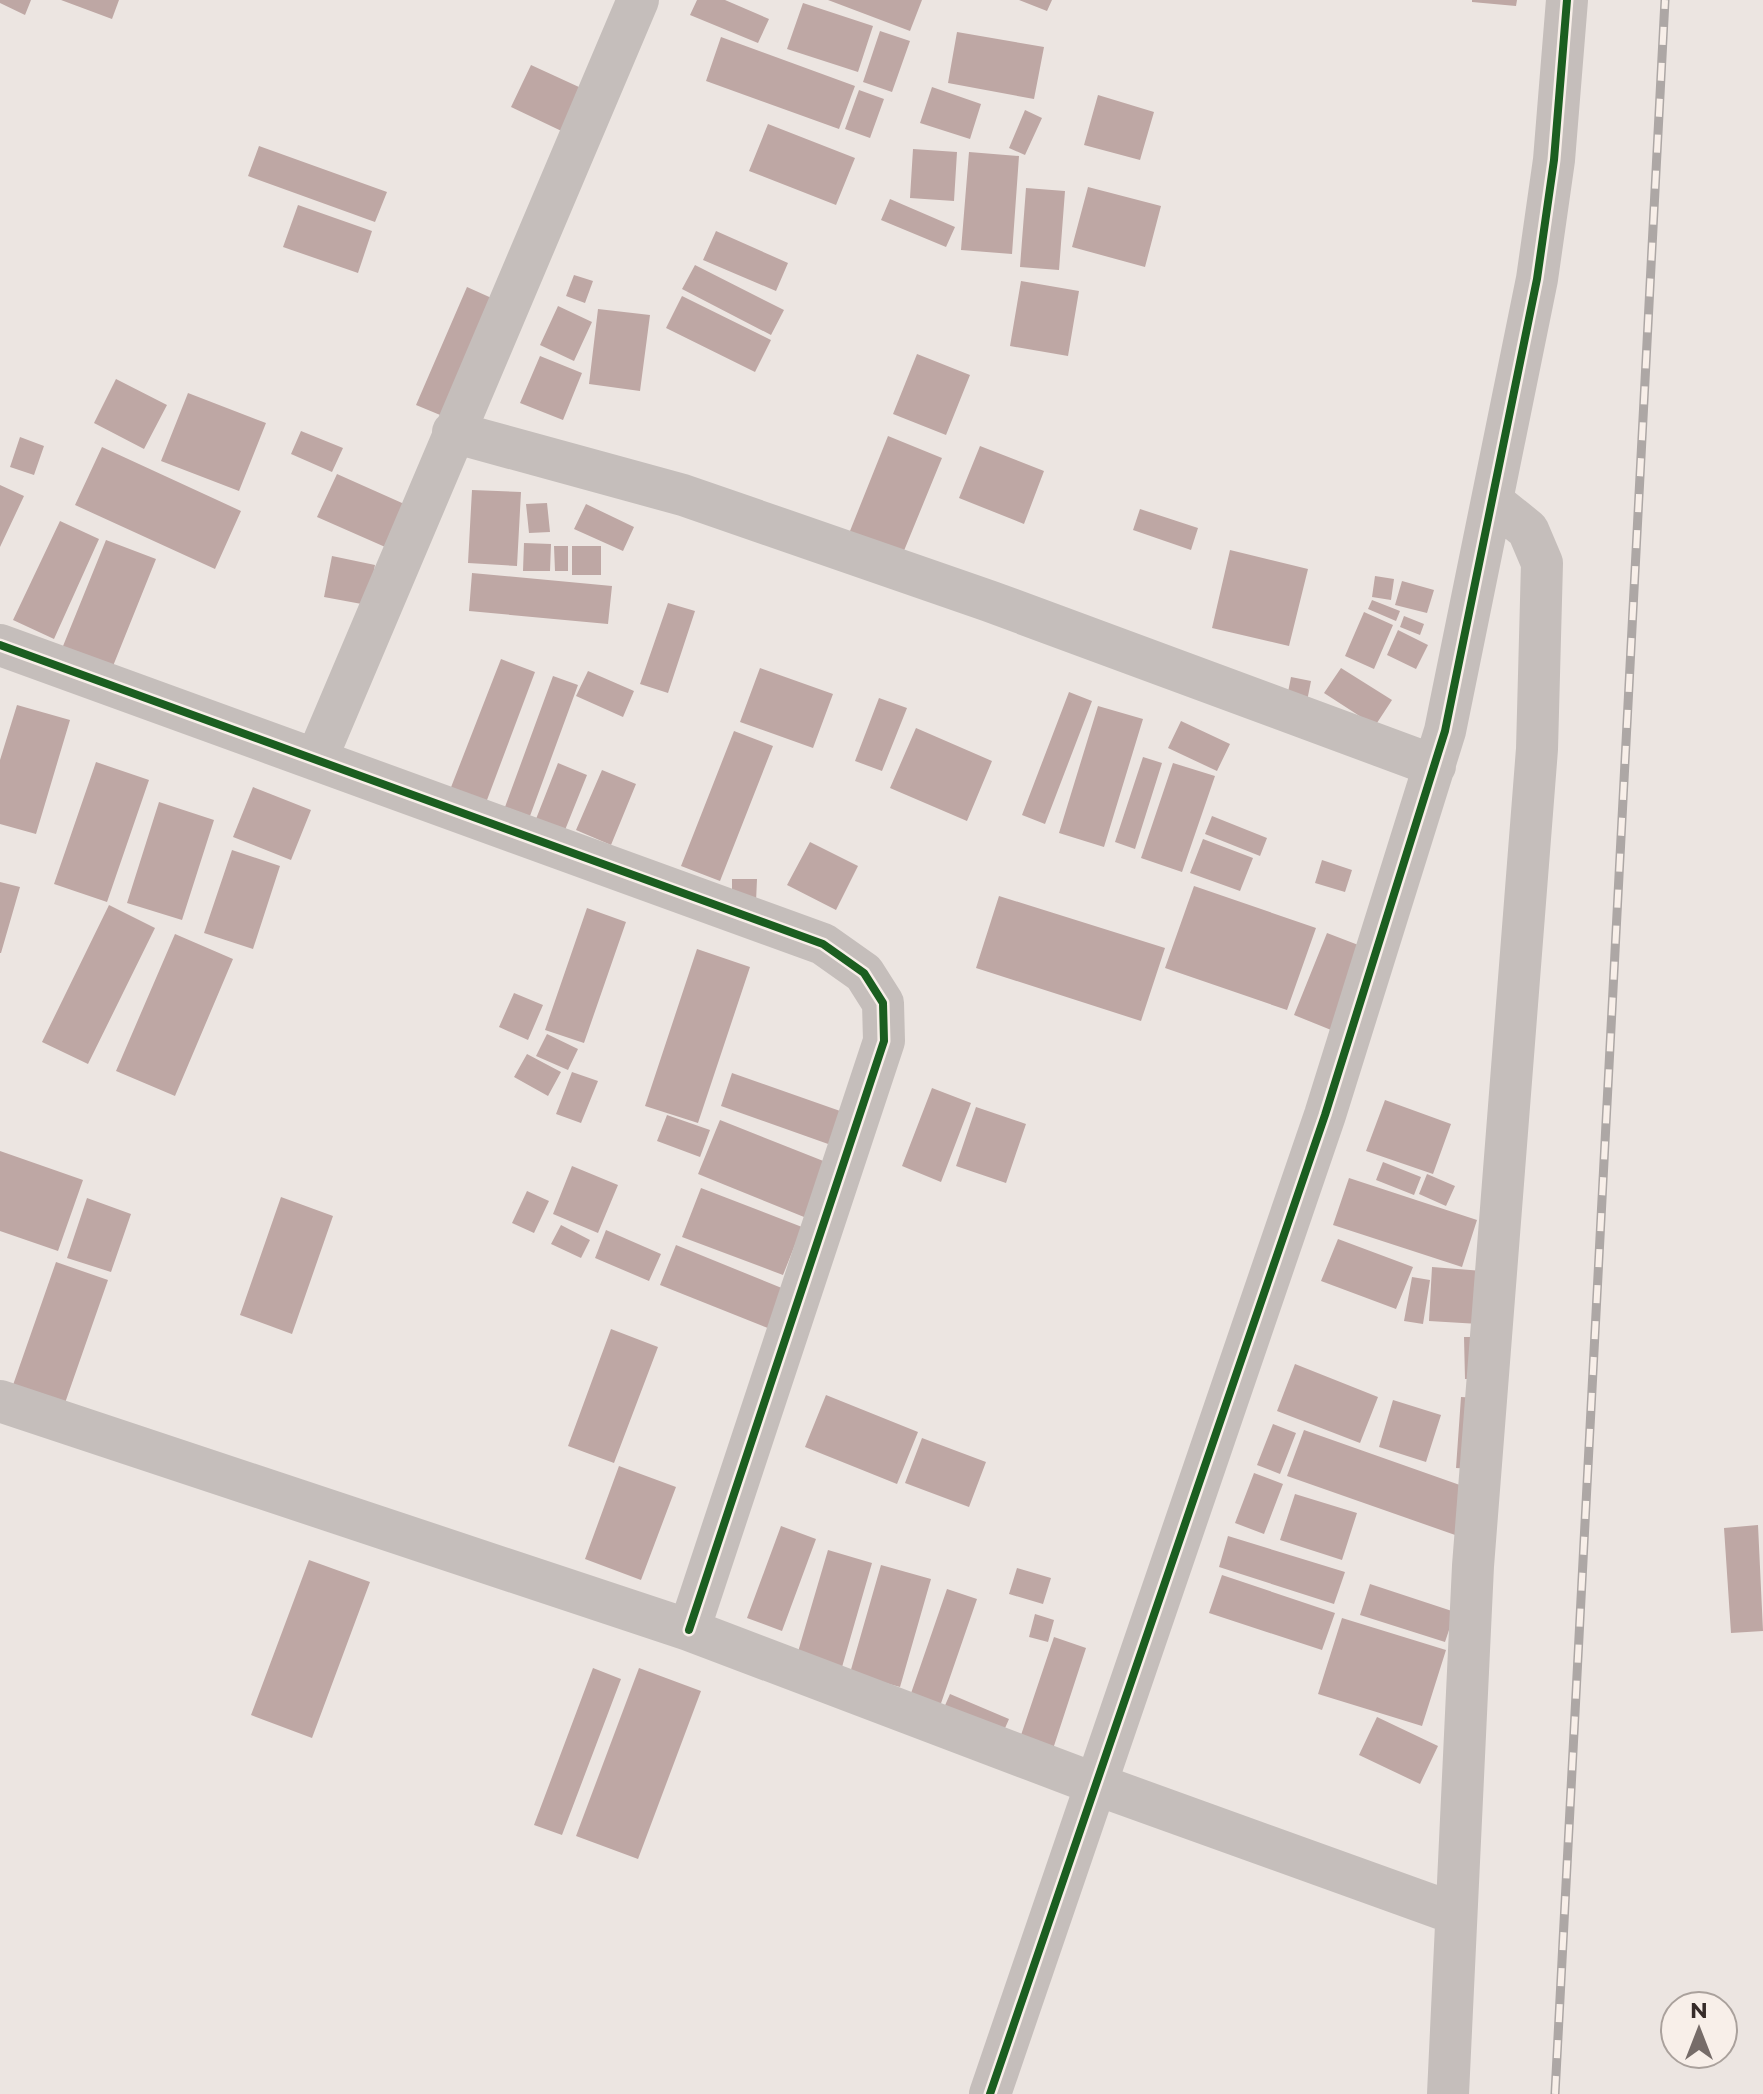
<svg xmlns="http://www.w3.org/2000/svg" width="1763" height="2094" font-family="Montserrat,sans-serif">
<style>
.building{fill:#bea7a4}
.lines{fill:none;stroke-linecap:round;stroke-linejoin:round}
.street{stroke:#c5bebb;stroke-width:42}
.rail-casing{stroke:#ada7a5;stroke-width:9}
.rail{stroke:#f8efe9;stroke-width:6;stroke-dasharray:18;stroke-linecap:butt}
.cycleway-casing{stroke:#f8efe9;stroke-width:13}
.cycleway{stroke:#1b5e20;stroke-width:8}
</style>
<rect width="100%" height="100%" fill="#ece5e1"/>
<path class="building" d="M0,0H31L25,15L0,3Z
M61,0H119L112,19Z
M697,0H725L769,19L758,43L690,15Z
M828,0H922L910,31Z
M1019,0H1052L1047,11Z
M1472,0H1517L1516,6L1472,2Z
M803,3L873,26L858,72L787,49Z
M880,31L910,41L892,92L863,82Z
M957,32L1044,47L1034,99L948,83Z
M721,37L855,86L839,129L706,81Z
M531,65L592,93L572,136L511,107Z
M932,87L981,104L970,139L920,123Z
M859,90L884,99L870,138L845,129Z
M1098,95L1154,112L1140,160L1084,145Z
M1025,110L1042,118L1025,155L1009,148Z
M768,124L855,158L836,205L749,171Z
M259,146L387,192L375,222L248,176Z
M913,149L957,152L954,201L910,198Z
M969,152L1019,156L1012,254L961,250Z
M1088,187L1161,206L1145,267L1072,247Z
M1026,188L1065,191L1059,270L1020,267Z
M890,199L955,227L946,247L881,220Z
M298,205L372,231L358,273L283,247Z
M716,231L788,263L776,291L703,260Z
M695,265L784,310L771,335L682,289Z
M574,275L593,281L585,303L566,296Z
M1021,281L1079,291L1068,356L1010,346Z
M467,287L496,300L445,417L416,405Z
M682,296L771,340L755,372L666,328Z
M558,306L592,322L574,361L540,345Z
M598,309L650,315L640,391L589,384Z
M917,354L970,375L946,435L893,414Z
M540,356L582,373L563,420L520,403Z
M116,379L167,405L144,449L94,423Z
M188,393L266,423L239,491L161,461Z
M301,431L343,448L332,472L291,454Z
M888,436L942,458L901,558L848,536Z
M20,437L44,446L34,475L10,467Z
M980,446L1044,471L1024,524L959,498Z
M102,447L241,511L215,569L75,505Z
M337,474L411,507L392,550L317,517Z
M0,485L24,496L0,547Z
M472,490L521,492L517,566L468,563Z
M547,503L550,532L529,533L526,504Z
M586,504L634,527L623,551L574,529Z
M1140,509L1198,528L1191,550L1133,530Z
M60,521L99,539L54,639L13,620Z
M106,540L156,559L111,671L61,651Z
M524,543L551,544L550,571H523Z
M554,546H568V571H555Z
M572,546H601V575H572Z
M1230,550L1308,569L1289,646L1212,628Z
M332,556L375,565L367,605L324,597Z
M472,573L612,586L608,624L469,611Z
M1375,576L1394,579L1391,600L1372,597Z
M1402,581L1434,590L1427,613L1395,605Z
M1372,600L1400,611L1396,621L1368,609Z
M668,603L695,611L668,693L640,684Z
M1364,612L1393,625L1374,669L1345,656Z
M1404,616L1424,624L1420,635L1400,627Z
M1398,630L1428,645L1416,669L1387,655Z
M501,659L535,672L484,808L448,795Z
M760,668L833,694L813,748L740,722Z
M1341,668L1392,700L1375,726L1324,693Z
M588,671L634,691L623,717L576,696Z
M553,676L578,685L530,816L505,807Z
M1291,677L1311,681L1305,711L1285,707Z
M1069,692L1092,701L1045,824L1022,815Z
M879,698L907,708L882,771L855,761Z
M17,705L70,720L36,834L0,824V760Z
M1098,706L1143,719L1104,847L1059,833Z
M1181,721L1230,744L1217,771L1168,748Z
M916,728L992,761L967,821L890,788Z
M734,731L773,746L720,881L681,866Z
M1143,757L1162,763L1135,849L1115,842Z
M96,762L149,780L107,902L54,884Z
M558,763L587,775L565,830L536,819Z
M1173,763L1215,776L1182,872L1141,858Z
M602,770L636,784L611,845L576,830Z
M253,787L311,810L291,860L233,837Z
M159,802L214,820L182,920L127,903Z
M1212,816L1267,838L1260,856L1205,834Z
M1203,839L1253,858L1240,891L1190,873Z
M810,842L858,866L836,910L787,885Z
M232,850L280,866L253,949L204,933Z
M1322,860L1352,870L1345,892L1315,883Z
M732,879H757L756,902L732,900Z
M0,882L20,887L1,953H0Z
M1194,886L1316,928L1287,1010L1165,968Z
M999,896L1165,948L1141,1021L976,968Z
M109,905L155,928L88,1064L42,1042Z
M587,908L626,922L584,1043L545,1030Z
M1327,933L1374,951L1341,1034L1294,1015Z
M175,934L233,959L175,1096L116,1071Z
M697,949L750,967L698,1123L645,1106Z
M514,993L543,1005L528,1040L499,1027Z
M547,1034L578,1049L568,1070L536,1056Z
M527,1054L561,1072L548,1096L514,1077Z
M572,1072L598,1081L581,1123L556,1114Z
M732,1073L843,1112L831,1145L721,1106Z
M932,1088L971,1103L941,1182L902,1166Z
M1385,1100L1451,1124L1433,1174L1366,1151Z
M976,1107L1026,1124L1006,1183L956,1166Z
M667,1115L710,1130L700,1157L657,1141Z
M720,1120L836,1166L814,1221L698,1174Z
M0,1151L83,1180L58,1251L0,1231Z
M1383,1162L1421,1177L1414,1195L1376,1180Z
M572,1166L618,1185L598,1233L553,1214Z
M1427,1174L1455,1186L1446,1206L1419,1194Z
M1349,1178L1477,1220L1462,1267L1333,1225Z
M701,1188L802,1227L783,1275L682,1237Z
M527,1191L549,1201L534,1233L512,1223Z
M281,1197L333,1216L292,1334L240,1315Z
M87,1198L131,1214L111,1272L67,1258Z
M561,1225L590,1240L581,1258L551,1244Z
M606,1230L661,1254L649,1281L595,1258Z
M1338,1239L1413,1267L1396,1309L1321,1281Z
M676,1245L794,1293L778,1332L660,1285Z
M56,1262L108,1280L65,1403L13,1385Z
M1432,1267L1483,1271L1479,1324L1429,1321Z
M1412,1277L1430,1280L1423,1324L1404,1321Z
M611,1329L658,1347L614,1463L568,1446Z
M1464,1337H1482L1483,1379H1465Z
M1295,1364L1378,1397L1360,1443L1277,1411Z
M826,1395L918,1432L897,1484L805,1447Z
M1461,1397L1480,1398L1476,1469L1456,1468Z
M1393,1400L1441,1415L1426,1462L1379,1447Z
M1273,1424L1296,1433L1280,1474L1257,1465Z
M1304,1430L1474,1490L1458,1536L1287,1476Z
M922,1438L986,1462L969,1507L905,1483Z
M619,1466L676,1487L641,1580L585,1559Z
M1254,1473L1283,1484L1264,1534L1235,1523Z
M1295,1494L1357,1513L1342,1560L1280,1540Z
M1758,1525L1763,1631L1731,1633L1724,1528Z
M781,1526L816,1539L782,1631L747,1618Z
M1228,1536L1345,1572L1334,1604L1219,1567Z
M828,1550L872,1563L840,1674L795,1662Z
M309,1560L370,1582L312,1738L251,1715Z
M881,1565L931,1579L900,1687L850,1673Z
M1017,1568L1051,1578L1043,1604L1009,1594Z
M1222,1575L1335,1613L1322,1650L1209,1613Z
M1370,1584L1455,1612L1445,1642L1360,1615Z
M947,1589L977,1599L938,1712L908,1702Z
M1035,1614L1054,1620L1048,1642L1029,1637Z
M1342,1618L1446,1650L1422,1726L1318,1694Z
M1054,1637L1086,1648L1052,1752L1019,1741Z
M593,1668L621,1679L562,1835L534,1825Z
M639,1668L701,1691L638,1859L576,1836Z
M950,1694L1009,1719L999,1742L940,1717Z
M1377,1717L1438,1746L1420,1784L1359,1755Z"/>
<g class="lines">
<path class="street" d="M453,432L683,495L989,601L1435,766
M0,645L823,944L864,973L883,1003L884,1041L689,1630
M316,760L638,0
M0,1401L689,1630L1098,1785L1456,1914
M990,2094L1325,1115L1445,731L1537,279L1554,160L1567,0
M1448,2094L1473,1566L1537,749L1542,563L1528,530L1492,501"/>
<defs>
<path id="rail" d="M1555,2094L1665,0"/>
</defs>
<use href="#rail" class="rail-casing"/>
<use href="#rail" class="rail"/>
<defs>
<path id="cycleway" d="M0,645L823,944L864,973L883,1003L884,1041L689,1630
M990,2094L1325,1115L1445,731L1537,279L1554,160L1567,0"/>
</defs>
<use href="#cycleway" class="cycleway-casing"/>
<use href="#cycleway" class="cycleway"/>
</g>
<g transform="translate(1699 2030)"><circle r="38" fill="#f8efe9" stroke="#aaa19c" stroke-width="2"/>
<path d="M0-6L14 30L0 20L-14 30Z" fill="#766c69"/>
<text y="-12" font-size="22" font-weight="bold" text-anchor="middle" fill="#362b29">N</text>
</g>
</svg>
